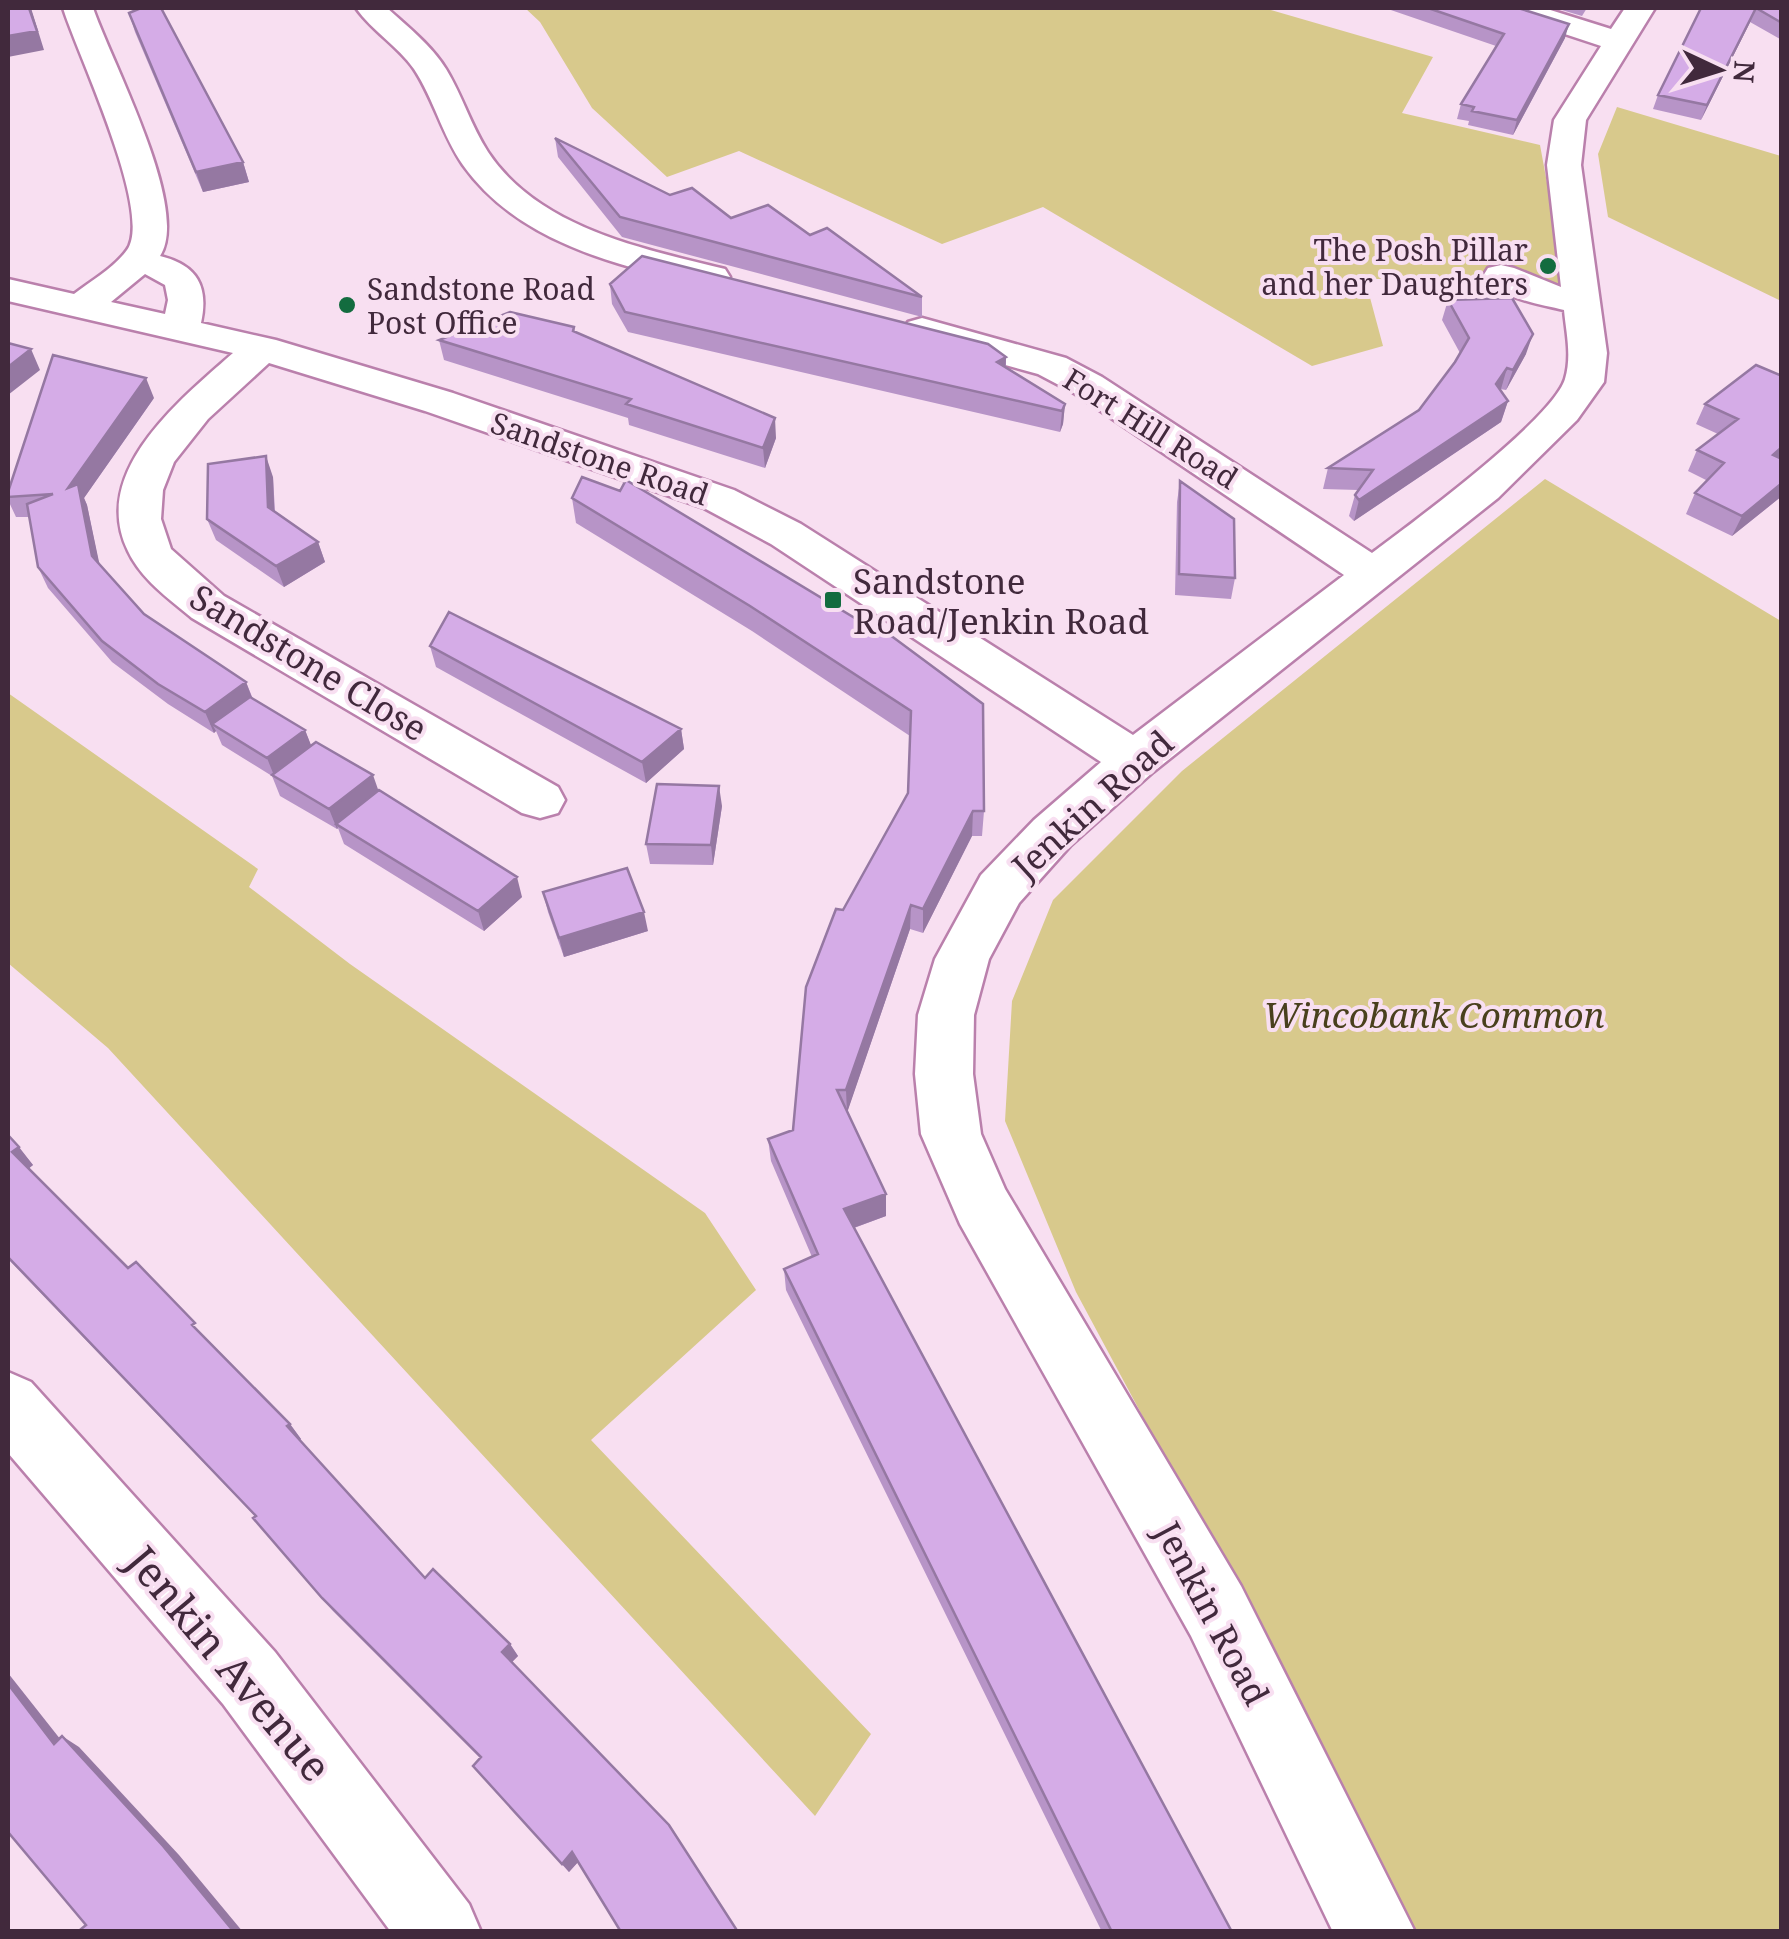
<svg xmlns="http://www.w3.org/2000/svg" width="1789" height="1939" font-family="'Noto Serif',serif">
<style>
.green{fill:#d8c98c}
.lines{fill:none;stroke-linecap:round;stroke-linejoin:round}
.minor-casing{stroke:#ba80ac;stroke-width:5}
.minor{fill:#fff;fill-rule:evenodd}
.wall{fill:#b794c7}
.shaded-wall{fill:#9578a2}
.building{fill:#d5ace7;stroke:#9578a2;stroke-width:2.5}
.poi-dot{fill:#136c3f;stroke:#f8dff1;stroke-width:4}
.labels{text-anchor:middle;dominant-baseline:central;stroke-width:8;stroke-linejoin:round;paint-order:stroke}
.far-poi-label{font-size:30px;fill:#41293c;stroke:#f8dff1;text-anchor:end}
.far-street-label{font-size:30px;fill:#41293c;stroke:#f8dff1}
.poi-label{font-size:35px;fill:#41293c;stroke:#f8dff1;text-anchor:start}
.street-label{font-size:35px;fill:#41293c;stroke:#f8dff1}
.park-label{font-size:35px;font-style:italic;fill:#49401d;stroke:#f8dff1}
.near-street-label{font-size:42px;fill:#41293c;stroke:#f8dff1}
</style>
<rect width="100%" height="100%" fill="#f8dff1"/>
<path class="green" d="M525,8H1264L1433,57L1402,113L1540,145L1566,286L1506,279H1365L1383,346L1312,366L1043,207L942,244L739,151L667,177L592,108L540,22Z
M1617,107L1781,156V301L1608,217L1598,154Z
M1545,479L1781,621V1931H1411L1388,1874L1076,1292L1005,1121L1012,1001L1053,900L1182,771Z
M8,693L258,869L249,887L350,964L705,1213L756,1290L591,1440L871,1734L815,1816L108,1048L8,963Z"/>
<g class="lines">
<defs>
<path id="minor" d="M63,8H93C111,61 191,209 160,256C197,265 209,286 201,323L276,340L453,393L734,490L801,524L1133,735L1344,575L1074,393L1038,374L908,338L903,330L908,322L922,318L1066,358L1102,377L1372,553C1412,523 1552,420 1565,379C1572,356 1566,332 1564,310C1539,304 1498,298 1483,276L1488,268L1501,265L1514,268L1561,287L1547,165L1554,120L1601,46L1504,14L1500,8H1544L1611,29L1625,8H1655L1586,120L1581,165L1607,353L1604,382L1577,420L1498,498L1153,772L1070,846L1019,903L989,959L974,1015L973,1074L981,1134L1005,1189L1241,1586L1415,1932H1333L1191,1636L960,1224L921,1134L915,1074L918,1015L935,959L981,875L1034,820L1101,762L771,544L704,508L425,411L269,363L208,419L174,462L163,490L161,519L171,549L224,596L558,787L565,800L558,813L540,818L522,813L192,618C168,598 141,579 128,551C89,472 181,399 233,353L8,301V279L74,294C91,281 115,267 127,250C154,213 77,53 63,8ZM145,274L165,285L168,300L165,314L111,302Z
M356,8H387C408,27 431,45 446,69C462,95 471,126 488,152C538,228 643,249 725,269L730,277L725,285L712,288C622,266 520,245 463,165C442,135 434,99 414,69C398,46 372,31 356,8Z
M8,1372L31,1382L275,1652L469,1904L481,1932H391L223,1704L8,1453Z"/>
</defs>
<use href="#minor" class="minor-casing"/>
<use href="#minor" class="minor"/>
</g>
<path class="wall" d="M1385,8H1518L1565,38L1513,135L1468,125L1469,121L1457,119L1461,104L1496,46Z
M1555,8H1587L1582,16Z
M1701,8H1782V40L1750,22L1701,120L1653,109L1658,95Z
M129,13L243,162L249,182L203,192L135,32Z
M555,138L670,195L731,218L810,235L922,297V317L622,237L558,157Z
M610,284L1006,357V367L1065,404L1063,424L1060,432L628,332L612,304Z
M1448,300L1526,354L1506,390L1500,389L1508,401L1501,422L1354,521L1349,516L1355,495L1358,490L1323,489L1328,468L1419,410L1455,362L1460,353L1442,320Z
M574,327L575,332L776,438L765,468L629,425L628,418L444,360L439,340Z
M1756,365L1782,496L1732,536L1686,514L1695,493L1708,481L1688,471L1697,450L1718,434L1696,424L1705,404Z
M154,398L84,498L87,505L99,564L144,614L246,682L253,699L305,730L311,746L378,791L522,897L484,931L344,844L338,828L337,829L280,796L272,776L222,745L216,731L214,733L168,704L112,662L48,588L38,567L29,517H16L8,500V492Z
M273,477L275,511L318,542L325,562L284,587L216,540L207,519Z
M1180,481L1235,578L1231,599L1175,595L1177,502Z
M572,498L878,632L984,811L982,836H972L923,933L910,929L847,1112L886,1194V1216L854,1228L1232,1932H1102L786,1290L784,1269L812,1257L771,1161L768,1139L793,1130L843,910L908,793L910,736L752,631L576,523Z
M430,646L681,729L684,749L646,783L436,667Z
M722,806L713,865L650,864L646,844Z
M543,892L648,931L564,957L548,912Z
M8,1135L33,1165L29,1168L128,1268L207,1339L290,1424L301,1439L300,1440L425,1578L510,1644L518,1656L512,1662L578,1862L569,1872L473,1766L480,1758L333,1611L253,1518L255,1516L8,1259Z"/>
<path class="shaded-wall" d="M29,8H31L44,50L8,57V36Z
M1756,8L1750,22L1701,120L1707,105Z
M1569,24L1565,38L1513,135L1517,120Z
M243,162L249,182L203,192L196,172Z
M1533,334L1526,354L1506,390L1513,370Z
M31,349L40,370L8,395V367Z
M1006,357L1005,378L997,362Z
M1507,368L1501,389L1490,404L1496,384Z
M146,378L154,398L84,498L87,505L102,576L92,556L68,488Z
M1508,401L1501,422L1354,521L1359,500Z
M1065,404L1063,424L1060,432L1062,411Z
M775,418L776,438L765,468L763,448Z
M1782,447V459L1773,455Z
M266,456L273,477L275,527L268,507Z
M1782,483V496L1732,536L1742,516Z
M318,542L325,562L284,587L276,566Z
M246,682L254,703L212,724L216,731L214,733L205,712Z
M681,729L684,749L646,783L642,762Z
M305,730L313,750L275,778L267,758Z
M373,775L380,795L336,824L338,828L337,829L329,809Z
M719,786L722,806L713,865L711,845Z
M973,811L972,836L923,933V909Z
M517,877L522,897L484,931L478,911Z
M911,905L910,929L847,1113L846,1090Z
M644,912L648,931L564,957L559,938Z
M19,1147L33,1165L27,1170L12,1152Z
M886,1194V1216L845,1231L844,1209Z
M290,1424L301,1439L298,1441L287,1426Z
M510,1644L518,1656L510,1664L502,1652Z
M8,1673L72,1754L54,1744L8,1684Z
M62,1736L79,1747L179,1855L243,1932H234Z
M572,1852L579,1861L569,1872L562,1864Z"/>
<path class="building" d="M8,8H29L37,31L8,36Z
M141,8H161L243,162L196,172L129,13Z
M1428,8H1518L1569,24L1517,120L1472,111L1474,107L1461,104L1504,34Z
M1701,8H1782V23L1756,8L1707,105L1658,95Z
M555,138L670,195L692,188L731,218L768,205L810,235L827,228L922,297L620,217Z
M642,256L988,344L1006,357L997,362L1065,404L1062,411L625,312L610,284Z
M1512,298L1533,334L1513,370L1507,368L1496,384L1508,401L1359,500L1355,495L1373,470L1328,468L1419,410L1455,362L1469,338L1448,300Z
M510,312L574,327L573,331L775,418L763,448L626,404L631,399L439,340Z
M8,343L31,349L8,367Z
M53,355L146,378L68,488L78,484L92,556L144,614L246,682L205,712L158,684L102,641L38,567L27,504L53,494L8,497V492Z
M1756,365L1782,376V447L1773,455L1782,459V483L1742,516L1695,493L1724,463L1697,450L1738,419L1705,404Z
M266,456L268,507L318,542L276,566L207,519L208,464Z
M582,477L620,491L626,480L878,632L882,629L983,704L984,811H973L923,909L911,905L846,1090H837L886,1194L844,1209L1232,1932H1112L784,1269L818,1254L768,1139L793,1130L806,987L836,909L843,910L908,793L911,711L750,606L572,498Z
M1180,481L1234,519L1235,578L1179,574Z
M449,612L681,729L642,762L430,646Z
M250,697L305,730L267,758L212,724Z
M316,742L373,775L329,809L272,775Z
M657,784L719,786L711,845L646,844Z
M379,790L517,877L478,911L336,824Z
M627,868L644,912L559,938L543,892Z
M8,1135L19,1147L12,1152L128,1268L136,1262L195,1323L192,1325L290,1424L287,1426L425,1578L433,1569L510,1644L502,1652L669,1825L738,1932H621L572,1852L562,1864L473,1766L481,1757L322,1598L253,1518L256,1516L8,1257Z
M8,1684L54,1744L62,1736L163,1846L234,1932H84L81,1929L86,1925L8,1832Z"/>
<g class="poi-dot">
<circle cx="1548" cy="266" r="10"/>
<circle cx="347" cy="305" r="10"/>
<rect x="823" y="590" width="20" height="20" rx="5"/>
</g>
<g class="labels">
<g class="far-poi-label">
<text x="1528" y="249">The Posh Pillar<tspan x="1528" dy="34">and her Daughters</tspan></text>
<text x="367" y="288" text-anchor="start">Sandstone Road<tspan x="367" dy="34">Post Office</tspan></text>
</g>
<g class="far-street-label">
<text transform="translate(1151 428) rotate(32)">Fort Hill Road</text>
<text transform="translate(600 458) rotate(19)">Sandstone Road</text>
</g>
<g class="poi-label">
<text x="853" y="580">Sandstone<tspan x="853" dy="40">Road/Jenkin Road</tspan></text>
</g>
<g class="street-label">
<text transform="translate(309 662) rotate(31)">Sandstone Close</text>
<text transform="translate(1092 804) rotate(-42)">Jenkin Road</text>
<text transform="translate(1213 1613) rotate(62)">Jenkin Road</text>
</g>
<g class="park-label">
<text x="1434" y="1014">Wincobank Common</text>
</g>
<g class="near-street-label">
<text transform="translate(230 1663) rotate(50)">Jenkin Avenue</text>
</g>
</g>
<rect width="1789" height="1939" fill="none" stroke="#41293c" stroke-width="20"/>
<g transform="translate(1719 70) rotate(94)" stroke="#f8dff1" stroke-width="8" paint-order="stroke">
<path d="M0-8L18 38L0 25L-18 38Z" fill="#41293c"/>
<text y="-15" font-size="28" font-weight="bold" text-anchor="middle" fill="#41293c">N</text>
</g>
</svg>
